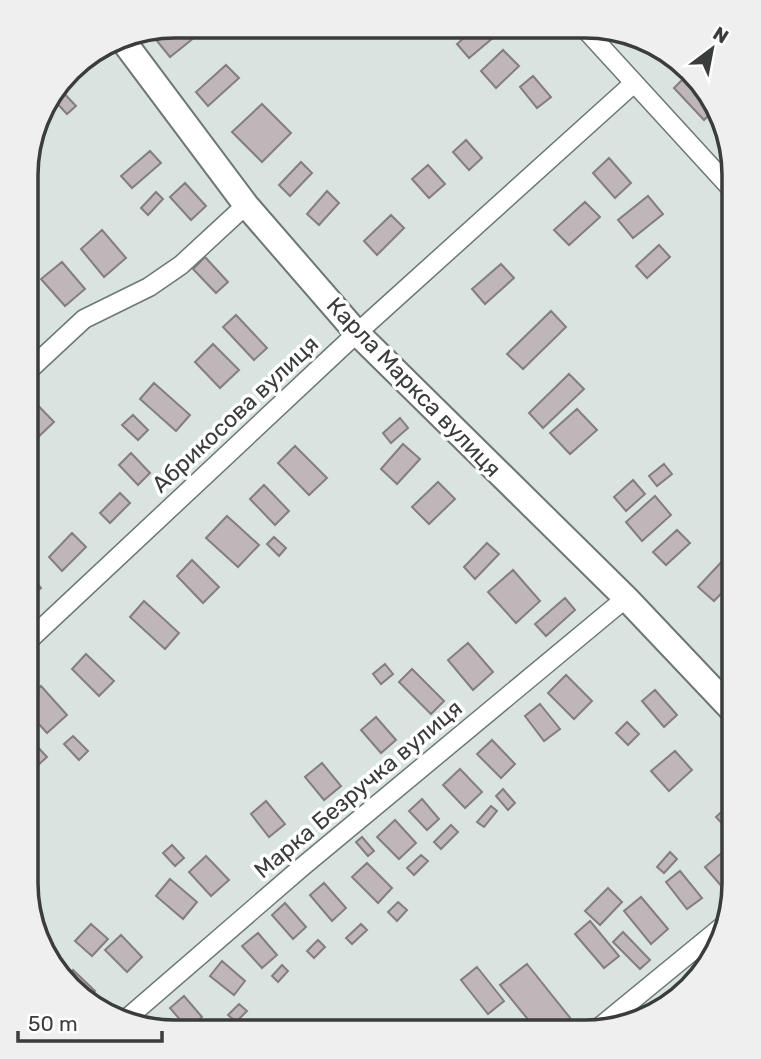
<svg xmlns="http://www.w3.org/2000/svg" width="761" height="1059" font-family="Rubik,sans-serif">
<style>
.building{fill:#bfb6ba;stroke:#857d80;stroke-width:2}
.lines{fill:none;stroke-linecap:round;stroke-linejoin:round}
.street-casing{stroke:#6e7775;stroke-width:21}
.secondary-casing{stroke:#6e7775;stroke-width:28}
.street{stroke:#fff;stroke-width:18}
.secondary{stroke:#fff;stroke-width:24}
.labels{text-anchor:middle;dominant-baseline:central;stroke-width:7;stroke-linejoin:round;paint-order:stroke}
.street-label{font-size:23px;fill:#3a3d3c;stroke:#fff}
.rim{fill:none;stroke:#3a3d3c;stroke-width:3.5}
</style>
<rect width="100%" height="100%" fill="#d9e3e0"/>
<path class="building" d="M474,29H488L494,37L469,58L457,44Z
M200,33L170,57L157,41L167,34Z
M503,50L519,66L496,88L481,71Z
M226,65L239,78L208,106L196,92Z
M689,73L717,107L704,120L674,88Z
M533,76L551,97L537,108L520,87Z
M59,88L76,106L67,114L50,96Z
M262,104L291,133L262,162L232,132Z
M466,140L482,158L469,170L453,152Z
M150,151L161,163L132,188L121,176Z
M609,158L631,183L615,198L593,173Z
M301,162L312,173L290,196L279,185Z
M428,165L445,184L429,198L412,179Z
M185,183L206,206L191,220L170,197Z
M327,191L339,203L319,225L307,214Z
M156,192L163,199L148,215L141,208Z
M648,196L663,214L633,238L618,220Z
M585,202L600,217L569,245L554,230Z
M391,215L404,228L377,255L364,241Z
M102,230L126,258L104,277L81,249Z
M659,245L670,257L647,278L636,266Z
M205,257L228,282L216,293L193,269Z
M62,262L85,289L65,306L41,279Z
M501,264L514,278L485,304L472,289Z
M551,311L566,327L523,369L507,354Z
M236,315L267,348L254,360L223,327Z
M213,344L239,370L220,388L195,362Z
M569,374L584,389L543,428L529,413Z
M154,383L190,415L176,431L140,399Z
M27,394L54,422L33,442L27,436Z
M577,409L597,430L570,454L550,433Z
M133,415L148,430L138,440L122,425Z
M400,418L408,428L391,443L383,433Z
M403,444L420,459L397,484L381,469Z
M295,446L327,478L309,495L278,463Z
M131,453L150,473L138,485L119,465Z
M664,464L672,474L657,486L649,476Z
M633,480L645,494L626,511L614,497Z
M438,482L455,499L429,524L412,507Z
M264,485L289,511L275,525L250,499Z
M120,493L130,503L110,523L100,513Z
M655,496L671,515L642,541L626,522Z
M227,516L259,545L238,567L206,538Z
M677,530L690,543L666,565L653,552Z
M72,533L86,547L62,571L49,557Z
M274,537L286,548L279,556L267,544Z
M487,543L499,554L475,579L464,567Z
M728,555L735,561V579L714,601L698,587Z
M192,560L219,587L203,603L177,576Z
M513,570L540,601L516,623L488,592Z
M30,574L41,588L33,594L27,586V577Z
M565,598L575,610L546,636L535,624Z
M144,601L179,633L165,649L130,617Z
M468,643L493,672L473,690L448,660Z
M86,654L114,681L99,696L72,669Z
M385,664L393,674L381,684L373,674Z
M412,669L444,701L431,714L399,682Z
M566,675L592,701L574,719L548,693Z
M41,686L67,715L47,733L27,711V699Z
M655,690L677,715L664,727L642,701Z
M540,704L560,729L544,741L525,716Z
M376,717L396,740L381,753L361,730Z
M627,722L639,734L628,745L616,733Z
M73,736L88,751L79,760L64,744Z
M492,740L515,764L501,778L477,754Z
M33,742L47,757L37,766L26,755L27,747Z
M675,751L692,770L669,791L651,771Z
M322,763L341,786L324,800L305,777Z
M460,769L482,792L465,808L443,785Z
M503,789L515,803L508,810L496,796Z
M422,799L439,819L427,830L409,811Z
M266,801L285,824L269,837L251,814Z
M731,803L734,807V836L716,817Z
M491,806L497,811L484,827L477,822Z
M395,820L416,843L399,859L377,837Z
M451,825L458,832L441,849L434,842Z
M362,837L374,851L368,856L356,842Z
M172,845L184,858L175,866L163,853Z
M724,851L734,864V878L723,888L705,867Z
M670,852L677,859L664,873L657,867Z
M421,855L428,861L414,875L407,868Z
M206,856L229,880L211,896L189,872Z
M367,863L392,888L378,903L352,877Z
M680,871L702,898L687,909L666,882Z
M170,879L197,902L183,919L156,896Z
M324,883L346,908L332,921L310,895Z
M608,888L622,902L600,925L585,911Z
M641,897L668,929L651,944L624,911Z
M398,902L407,910L397,921L388,912Z
M285,903L306,927L293,939L272,915Z
M590,921L619,956L604,968L575,934Z
M91,924L108,939L92,956L75,941Z
M361,924L367,930L352,944L346,938Z
M623,932L650,960L640,969L613,942Z
M258,933L277,955L262,968L242,946Z
M121,935L142,957L127,972L105,950Z
M318,940L325,947L314,958L307,951Z
M222,961L245,981L234,995L210,976Z
M527,964L571,1019L554,1033H539L500,985Z
M282,965L288,971L278,982L272,976Z
M477,967L504,1001L488,1014L461,980Z
M73,970L95,991L85,1000L66,977Z
M184,996L202,1017L188,1029L170,1008Z
M239,1004L247,1011L236,1022L228,1015Z"/>
<g class="lines">
<defs>
<path id="street" d="M584,28L735,193
M27,372L84,319L149,287L181,265L246,205
M27,642L357,333L634,83
M125,1020L302,867L626,598
M596,1030L724,925"/>
<path id="secondary" d="M121,38L246,205L357,333L626,598L734,712"/>
</defs>
<use href="#street" class="street-casing"/>
<use href="#secondary" class="secondary-casing"/>
<use href="#street" class="street"/>
<use href="#secondary" class="secondary"/>
</g>
<g class="labels">
<g class="street-label">
<text transform="translate(414 387) rotate(46)">Карла Маркса вулиця</text>
<text transform="translate(235 414) rotate(-43)">Абрикосова вулиця</text>
<text transform="translate(358 789) rotate(-40)">Марка Безручка вулиця</text>
</g>
</g>
<path d="M0 0H761V1059H0ZM175 38H585A137 137 0 0 1 722 175V883A137 137 0 0 1 585 1020H175A137 137 0 0 1 38 883V175A137 137 0 0 1 175 38Z" fill="#efefef" fill-rule="evenodd"/>
<path class="rim" d="M175 38H585A137 137 0 0 1 722 175V883A137 137 0 0 1 585 1020H175A137 137 0 0 1 38 883V175A137 137 0 0 1 175 38Z"/>
<g transform="translate(712 49) rotate(32)" stroke="#ffffff" stroke-width="5" paint-order="stroke">
<path d="M0-5L12 26L0 18L-12 26Z" fill="#3a3d3c"/>
<text y="-10" font-size="19" font-weight="bold" text-anchor="middle" fill="#3a3d3c">N</text>
</g>
<path d="M18 1031v10h144v-10" fill="none" stroke="#3a3d3c" stroke-width="3.5"/>
<text x="28" y="1031" font-size="21" fill="#3a3d3c" stroke="#ffffff" stroke-width="5" paint-order="stroke">50 m</text>
</svg>
